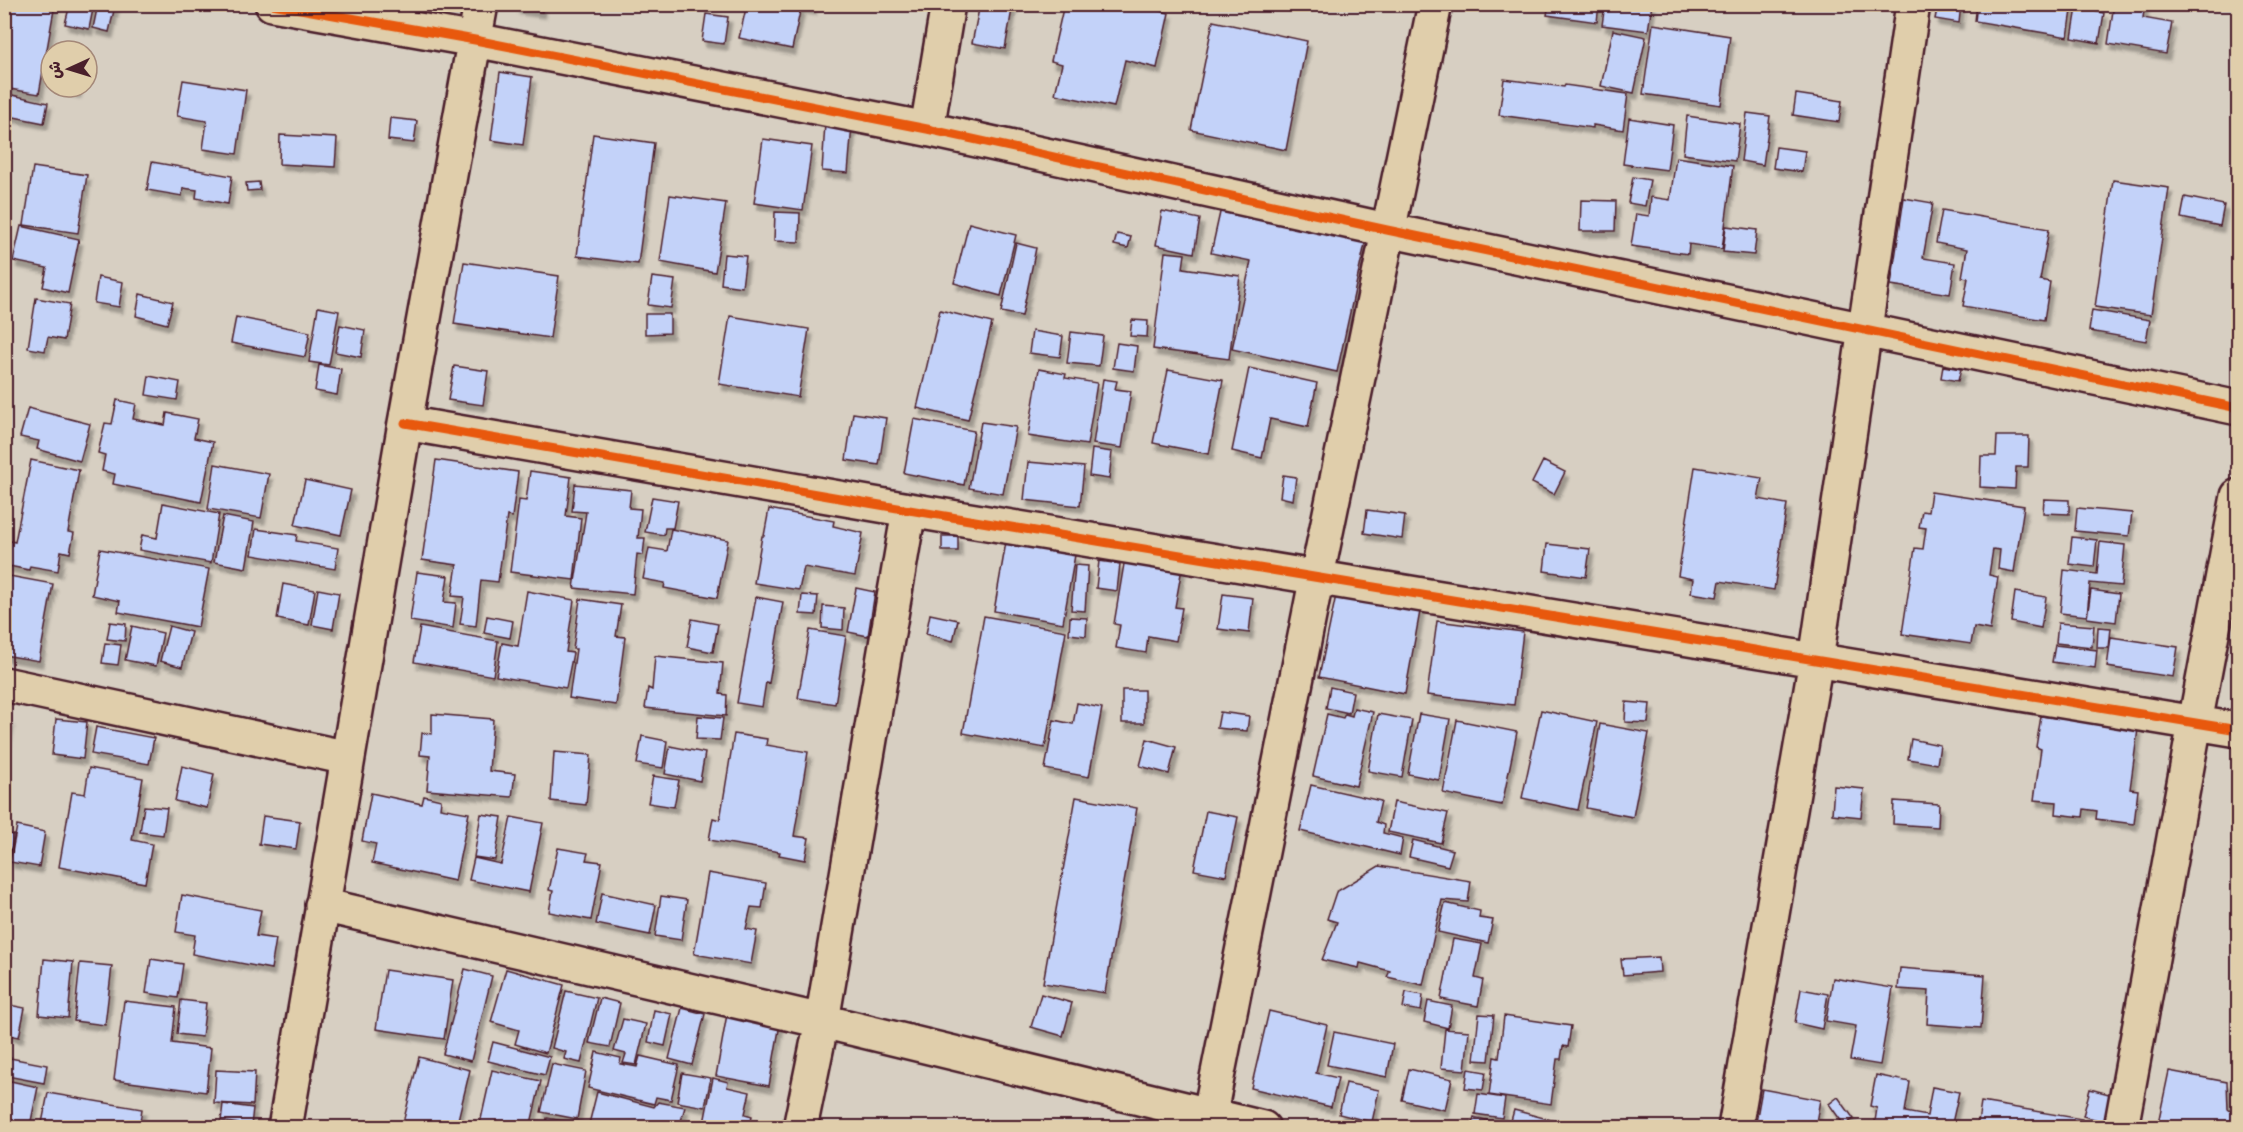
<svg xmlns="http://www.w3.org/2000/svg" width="2243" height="1132" font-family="Kalam,'Playpen Sans Arabic',sans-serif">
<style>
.building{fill:#c3d2f9;stroke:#4a1f2b;stroke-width:1.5;filter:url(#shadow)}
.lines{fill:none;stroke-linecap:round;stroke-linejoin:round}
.minor-casing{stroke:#4a1f2b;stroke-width:38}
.minor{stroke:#e0ceab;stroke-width:33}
.cycleway-casing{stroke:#e0ceab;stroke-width:13}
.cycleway{stroke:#e8590c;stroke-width:9}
</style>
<defs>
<filter id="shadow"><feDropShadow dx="3.5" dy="6" stdDeviation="1.5" flood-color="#0004"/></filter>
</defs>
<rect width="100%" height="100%" fill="#d7cfc2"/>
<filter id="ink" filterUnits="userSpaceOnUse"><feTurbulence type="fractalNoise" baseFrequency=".0167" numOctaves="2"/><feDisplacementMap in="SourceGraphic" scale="12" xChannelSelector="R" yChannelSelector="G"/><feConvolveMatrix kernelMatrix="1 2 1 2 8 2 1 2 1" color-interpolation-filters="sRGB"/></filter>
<g filter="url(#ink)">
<path class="building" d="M4,4H55L39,94L4,88Z
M70,4H94L89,29L65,24Z
M98,4L115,6L109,32L93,28Z
M516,4H542V12L516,8Z
M747,4H813L812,9L801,7L792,49L739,38Z
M980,4H1013L1005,49L972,43Z
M1064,4H1130L1169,13L1157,68L1125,60L1114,107L1055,94L1062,64L1051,61Z
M1549,4H1599L1597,22L1547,15Z
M1605,4H1652L1648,31L1602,25Z
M1938,4H1961L1959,23L1935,19Z
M1977,4H2073L2068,37L1975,21Z
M2114,4H2145L2143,18L2172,23L2166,54L2108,44Z
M2077,8L2104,13L2099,43L2072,38Z
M706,14L728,17L724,44L702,41Z
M1213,21L1307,41L1286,150L1191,130Z
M1653,24L1730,36L1721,105L1643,94Z
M1613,30L1646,37L1634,93L1601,86Z
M500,72L532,77L523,145L491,140Z
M1504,79L1564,87L1565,85L1628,94L1623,130L1593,125V128L1499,115Z
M183,80L246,90L237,154L203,149L207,121L177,116Z
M61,87H78L77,92L60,89Z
M8,94L48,103L44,123L4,115Z
M1796,94L1842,101L1839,122L1793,115Z
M1747,113L1770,116L1763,165L1741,161Z
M1687,116L1740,124L1735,161L1683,154Z
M390,118L417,121L414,143L388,140Z
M1629,118L1673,125L1667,170L1623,164Z
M825,123L852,125L848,173L822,171Z
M593,134L654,143L638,264L577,256Z
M280,135L337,138L335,167L279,164Z
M763,139L812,146L803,210L754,203Z
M1776,147L1805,151L1802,172L1773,168Z
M1676,157L1733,166L1722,249L1689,244L1688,254L1631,246L1636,214L1649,216L1651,197L1670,200Z
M152,162L232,176L228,204L196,198L197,190L183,188L182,196L147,190Z
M33,167L87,175L78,233L24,225Z
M1633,177L1650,180L1645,206L1628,203Z
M2113,180L2169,188L2151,315L2095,307Z
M259,182L260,190L247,191L246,183Z
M670,195L726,203L715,272L660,262Z
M2185,197L2224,205L2220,226L2181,218Z
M1904,198L1933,203L1923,258L1955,263L1950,294L1891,285Z
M1581,200L1616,201L1615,231H1580Z
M1221,208L1366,239L1337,372L1232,349L1251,261L1211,253Z
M1942,210L2049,229L2040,280L2050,282L2044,320L1963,306L1968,278L1962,277L1967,249L1936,243Z
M1162,211L1200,219L1194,253L1156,245Z
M775,212L800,213L799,242L774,241Z
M969,223L1016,235L1001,296L954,283Z
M21,226L79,239L68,293L43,287L47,268L13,261Z
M1726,226L1757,230L1754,255L1723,252Z
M1117,234L1131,237L1128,248L1114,245Z
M1016,243L1036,248L1022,316L1001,312Z
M1165,252L1185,254L1183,268L1240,276L1229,359L1153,349Z
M724,254L746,256L742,287L721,284Z
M464,262L559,276L550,338L454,324Z
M98,277L123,282L119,307L94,303Z
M652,277L675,280L671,308L648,305Z
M140,294L173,302L167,324L136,316Z
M36,298L70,304L64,340L48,337L45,351L28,348Z
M318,307L339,311L329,365L309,362Z
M940,310L992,323L968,420L917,408Z
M2092,310L2150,320L2146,341L2089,331Z
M645,314H670V333L645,334Z
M730,316L809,329L798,397L719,384Z
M236,317L310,332L305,357L231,343Z
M1132,320L1148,321L1147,337L1130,336Z
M340,325L365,330L361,357L335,352Z
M1032,331L1063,336L1060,357L1029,353Z
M1071,332L1103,336L1099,366L1067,363Z
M1117,343L1137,346L1134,371L1113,368Z
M319,365L341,369L337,395L315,391Z
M454,366L488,371L483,405L448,400Z
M1943,366L1961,369L1958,381L1941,378Z
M1249,368L1317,383L1308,427L1270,419L1262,458L1232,451Z
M1039,369L1066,374L1065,378L1097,383L1087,445L1028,436Z
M1168,370L1223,380L1209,454L1153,443Z
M149,376L180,382L177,400L146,395Z
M1103,379L1117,381L1115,389L1131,391L1122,448L1093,444Z
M117,400L136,404L133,419L165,425L167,413L198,419L194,438L213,442L201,502L113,484L115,474L102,471L105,455L98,453L105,423L112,424Z
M28,408L90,424L80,461L37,449L39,441L20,437Z
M853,413L886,418L879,465L846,460Z
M914,419L974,431L964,485L904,473Z
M981,422L1016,427L1003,494L969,488Z
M1997,436H2029L2028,467H2016L2015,489L1980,487L1981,456H1996Z
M1092,449L1112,452L1109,479L1089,476Z
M31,460L79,470L68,532L74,533L70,553L61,551L58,571L30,566L29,570L4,565L6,540L15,542Z
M436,460L518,472L512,517L507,516L498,582L481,580L476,626L460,624L464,597L452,596L457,565L422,560Z
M1543,461L1565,472L1554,494L1532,483Z
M1028,462L1084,467L1080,506L1024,500Z
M215,464L269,474L261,518L208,509Z
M1695,467L1762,478L1758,499L1787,504L1774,590L1720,581L1717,597L1691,593L1693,579L1678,576Z
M530,471L571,477L566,516L581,518L574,580L510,572L519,500L526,501Z
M1283,475L1296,477L1293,500L1280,497Z
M305,480L351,490L341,535L295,525Z
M575,484L631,490L629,508L641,509L638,538H645L643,555L637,554L633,594L574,588L586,512L572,511Z
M1931,492L2024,506L2014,572L1998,569L2000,550L1993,549L1989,575L1998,577L1990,630L1974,627L1971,644L1902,634L1915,548L1923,549L1926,528L1919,527L1922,511L1928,512Z
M652,497L678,501L673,528H665L664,535L645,532Z
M2044,499L2069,500V514L2043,513Z
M163,503L219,514L211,563L139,550L142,535L157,538Z
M2077,508L2132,513L2129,536L2075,531Z
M769,509L834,521L833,526L863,533L855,576L804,567L799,590L754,583L762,536H764Z
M1367,510L1405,515L1402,539L1364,533Z
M223,516L254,522L246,568L214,562Z
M256,529L297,535L296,541L338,548L335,569L252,555Z
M671,529L728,540L717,598L664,588L665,583L643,579L649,548L667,551Z
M942,536H958V551H942Z
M2072,537L2097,540L2094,567L2069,564Z
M1006,542L1075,555L1063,623L994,611Z
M2100,542L2125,545L2121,586L2090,583L2087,616L2060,613L2064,570L2097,574Z
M1547,544L1590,549L1586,577L1544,571Z
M100,549L209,569L198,627L118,612L120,601L92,595Z
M1125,558L1182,568L1175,607L1182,608L1176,641L1148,636L1146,653L1116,648L1120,625L1114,624Z
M1099,561L1120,564L1117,591L1096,588Z
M1075,565L1088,566L1085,611L1071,610Z
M417,572L448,576L444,602L456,603L453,628L410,621Z
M4,575L53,584L39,661L4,655Z
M283,584L315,590L309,625L277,619Z
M856,588L875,592L868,636L848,632Z
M318,589L339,593L333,629L312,625Z
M1337,590L1421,606L1405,694L1319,677Z
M2091,590L2119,594L2116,622L2087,618Z
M527,591L574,600L566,652L573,653L566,688L496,676L502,643L518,646Z
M2015,592L2046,597L2041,628L2011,622Z
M1223,594L1253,598L1249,633L1218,629Z
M802,595L818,596L816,615L800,614Z
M756,597L783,602L769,683L766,682L762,707L737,703Z
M580,599L621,605L616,636L625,637L616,705L569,698L576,649H573Z
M823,606L844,608L843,630L822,628Z
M930,614L958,620L953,641L926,634Z
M487,616L513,621L510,638L484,633Z
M984,616L1066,631L1045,748L963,733Z
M1070,617L1087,618L1086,636L1069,634Z
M692,619L718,624L713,652L687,647Z
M1437,621L1523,632L1514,705L1427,695Z
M110,622L126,624L125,641L107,639Z
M2058,623L2094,626L2092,647L2056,643Z
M132,626L163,633L156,666L125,660Z
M169,626L191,632L182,667L160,661Z
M420,627L498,641L493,676L414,662Z
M2098,627L2111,628L2109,648H2097Z
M810,630L846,636L835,704L798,698Z
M2111,637L2178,647L2173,677L2107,667Z
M105,643L121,645L118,665L102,663Z
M2055,645L2097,650L2095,668L2052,662Z
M655,656L723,663L720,694L727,695L726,716L645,708L648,688L652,690Z
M1330,687L1353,692L1349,713L1326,708Z
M1122,690H1144V723H1122Z
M1626,702L1650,704L1648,723L1625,722Z
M1077,703L1102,708L1089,777L1045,769L1054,720L1073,724Z
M1354,708L1373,712L1356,786L1313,776L1327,714L1343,718L1345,714L1352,716Z
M1541,710L1597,722L1578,810L1522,798Z
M1220,712L1249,716L1247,731L1217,728Z
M432,714L493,719L489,771L515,774L512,797L427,790L430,756L420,755L422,733L432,734Z
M1378,714L1412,720L1402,777L1368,771Z
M1419,714L1450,719L1439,780L1408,774Z
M698,716L723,718L720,740L696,739Z
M2041,716L2138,729L2130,789L2138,790L2134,824L2096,819L2097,811L2084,809L2083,817L2056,814L2057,802L2034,800L2041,749L2036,747Z
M56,719L87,722L83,759L52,755Z
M4,720L10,721L4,753Z
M1457,720L1517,732L1502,805L1443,793Z
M1600,724L1649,733L1633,817L1586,808Z
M96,727L154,738L149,764L91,754Z
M734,734L767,739L766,745L808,752L794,836L809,838L805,860L779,855L780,852L709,840L713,818L720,820Z
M642,736L667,741L663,768L637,764Z
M1147,739L1176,747L1169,774L1140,766Z
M1911,739L1940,745L1937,764L1908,759Z
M670,746L705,753L700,781L665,774Z
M554,752L591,755L586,805L551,801Z
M182,766L214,774L207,808L175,801Z
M89,768L143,778L132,840L152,844L145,883L59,867L72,792L85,794Z
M653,776L679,780L674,807L648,803Z
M1311,785L1381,801L1376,822L1384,825L1383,833L1403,838L1400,855L1300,831Z
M1834,786L1864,789L1861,817L1832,814Z
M371,793L422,804L424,796L441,800L440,808L469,813L455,881L372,863L376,844L362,841Z
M1076,797L1137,808L1105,993L1043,983Z
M1894,801L1939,804L1938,827L1893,824Z
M1394,802L1448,813L1441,843L1388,832Z
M144,806L167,808L163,835L140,832Z
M1206,811L1238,817L1226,876L1194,870Z
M481,814L502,817L495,860L474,857Z
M263,816L300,821L296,849L259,844Z
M511,817L543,823L529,892L469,880L474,858L501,864Z
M17,826L45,832L39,867L10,862Z
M4,833L14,835L9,858L4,857Z
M1413,840L1453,850L1448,866L1409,857Z
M558,848L588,853L586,860L602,862L591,920L549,912L553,891L549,890Z
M1379,866L1471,881L1468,902L1442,900L1423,985L1387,977L1390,971L1360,963L1359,968L1322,960L1337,922L1327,919L1336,892Z
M708,873L766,883L762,908L751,907L746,929L757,931L751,964L694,954Z
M602,893L656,905L650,935L596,924Z
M182,895L261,910L256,936L276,939L271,969L192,954L195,935L176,932Z
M661,896L687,900L681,940L655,936Z
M1445,903L1480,911L1479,918L1493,920L1488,943L1438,932Z
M1453,939L1482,944L1475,978L1483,980L1478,1006L1441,999Z
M1659,957L1660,972L1623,975L1621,959Z
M44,959L73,962L68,1018L39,1015Z
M151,959L183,964L178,998L146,993Z
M80,963L112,966L105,1025L74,1021Z
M1900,968L1985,975L1981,1028L1927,1024L1929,991L1898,989Z
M465,969L492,976L471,1061L443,1054Z
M506,969L564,985L546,1053L515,1044L519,1030L491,1022Z
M385,970L453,980L444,1039L376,1029Z
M1833,978L1893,988L1880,1065L1850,1060L1856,1026L1826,1021Z
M1801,989L1828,994L1822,1029L1795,1023Z
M566,991L597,998L581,1063L564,1059L566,1052L552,1048Z
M1406,992L1423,995L1421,1011L1403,1008Z
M1041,994L1072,1003L1063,1036L1031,1027Z
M600,998L620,1003L610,1047L589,1043Z
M181,1000L206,1003L202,1037L177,1034Z
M124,1001L176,1007L172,1043L211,1048L206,1092L114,1080Z
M1428,1001L1452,1006L1448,1028L1424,1022Z
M4,1004L25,1008L19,1037L4,1034Z
M682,1008L705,1014L692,1065L669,1059Z
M654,1010L672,1014L665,1046L648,1042Z
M1269,1011L1327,1025L1316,1073L1338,1078L1331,1107L1251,1088Z
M727,1014L780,1024L769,1086L716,1076Z
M1479,1014L1494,1015L1489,1061L1474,1060Z
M1504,1016L1571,1026L1568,1047L1563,1046L1561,1059H1557L1551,1104L1489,1095L1494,1057L1499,1058Z
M623,1019L646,1024L636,1065L623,1063L626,1054L614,1051Z
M1445,1029L1469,1031L1465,1070L1441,1068Z
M1334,1032L1393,1044L1387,1077L1327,1065Z
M493,1042L550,1057L545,1075L488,1061Z
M596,1052L621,1058L620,1064L637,1067L640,1056L679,1065L671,1100L656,1097L654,1104L588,1088Z
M419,1057L470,1070L456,1128L402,1127Z
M10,1058L47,1065L44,1083L7,1076Z
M552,1064L586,1071L577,1119L541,1112Z
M1409,1069L1452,1079L1445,1110L1402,1100Z
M1468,1069L1486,1072L1483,1090L1465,1088Z
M216,1070L255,1072L253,1105L214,1103Z
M492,1070L541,1081L530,1128H479Z
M2169,1071L2227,1082L2228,1109L2238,1118V1128H2157Z
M682,1073L711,1078L705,1107L677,1102Z
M1876,1075L1910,1082L1905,1112L1927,1116L1932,1087L1959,1092L1951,1128H1874L1877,1108L1870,1106Z
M713,1078L728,1082L727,1087L750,1092L745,1114L752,1116L750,1128H703Z
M6,1080L38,1087L30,1126L4,1121Z
M1346,1083L1379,1090L1372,1122L1339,1114Z
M1762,1089L1820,1100L1815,1128H1755Z
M2090,1089L2124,1098L2117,1125L2083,1116Z
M597,1092L654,1107L658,1102L685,1107L679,1128H588Z
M48,1093L142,1109L139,1128H60V1125L42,1123Z
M1478,1094L1505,1098L1502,1118L1475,1114Z
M1838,1097L1854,1119L1844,1125L1829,1104Z
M1981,1102L2082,1119L2081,1128H1977Z
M223,1104L253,1108L251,1126L221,1121Z
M1514,1110L1570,1125V1128H1509Z
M1474,1117L1501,1124L1499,1128H1471Z
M547,1118L585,1125V1128H545Z"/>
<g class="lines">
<defs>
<path id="minor" d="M272,4L475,40L927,129L1387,230L2238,408
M927,129L948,4
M405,423L909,510L2238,730
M4,684L348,758
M322,905L822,1021L1263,1128
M285,1128L405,423L481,4
M800,1128L822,1021L909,510
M1207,1128L1317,576L1435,4
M1735,1128L1816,660L1913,4
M2121,1128L2195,723L2238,496"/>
</defs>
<use href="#minor" class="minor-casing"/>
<use href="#minor" class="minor"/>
<defs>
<path id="cycleway" d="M272,4L475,40L927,129L1387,230L2238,408
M405,423L909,510L2238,730"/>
</defs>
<use href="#cycleway" class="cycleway-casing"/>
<use href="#cycleway" class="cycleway"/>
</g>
</g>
<rect width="2243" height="1132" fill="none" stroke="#e0ceab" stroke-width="24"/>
<rect x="12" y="12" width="2219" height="1108" fill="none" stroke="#4a1f2b" stroke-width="2" filter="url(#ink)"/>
<g transform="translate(69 69) rotate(266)"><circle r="28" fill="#e0ceab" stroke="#a48878" stroke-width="1.5"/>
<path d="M0-4.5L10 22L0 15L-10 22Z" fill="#4a1f2b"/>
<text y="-9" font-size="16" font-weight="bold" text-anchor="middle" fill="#4a1f2b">ش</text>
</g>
</svg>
